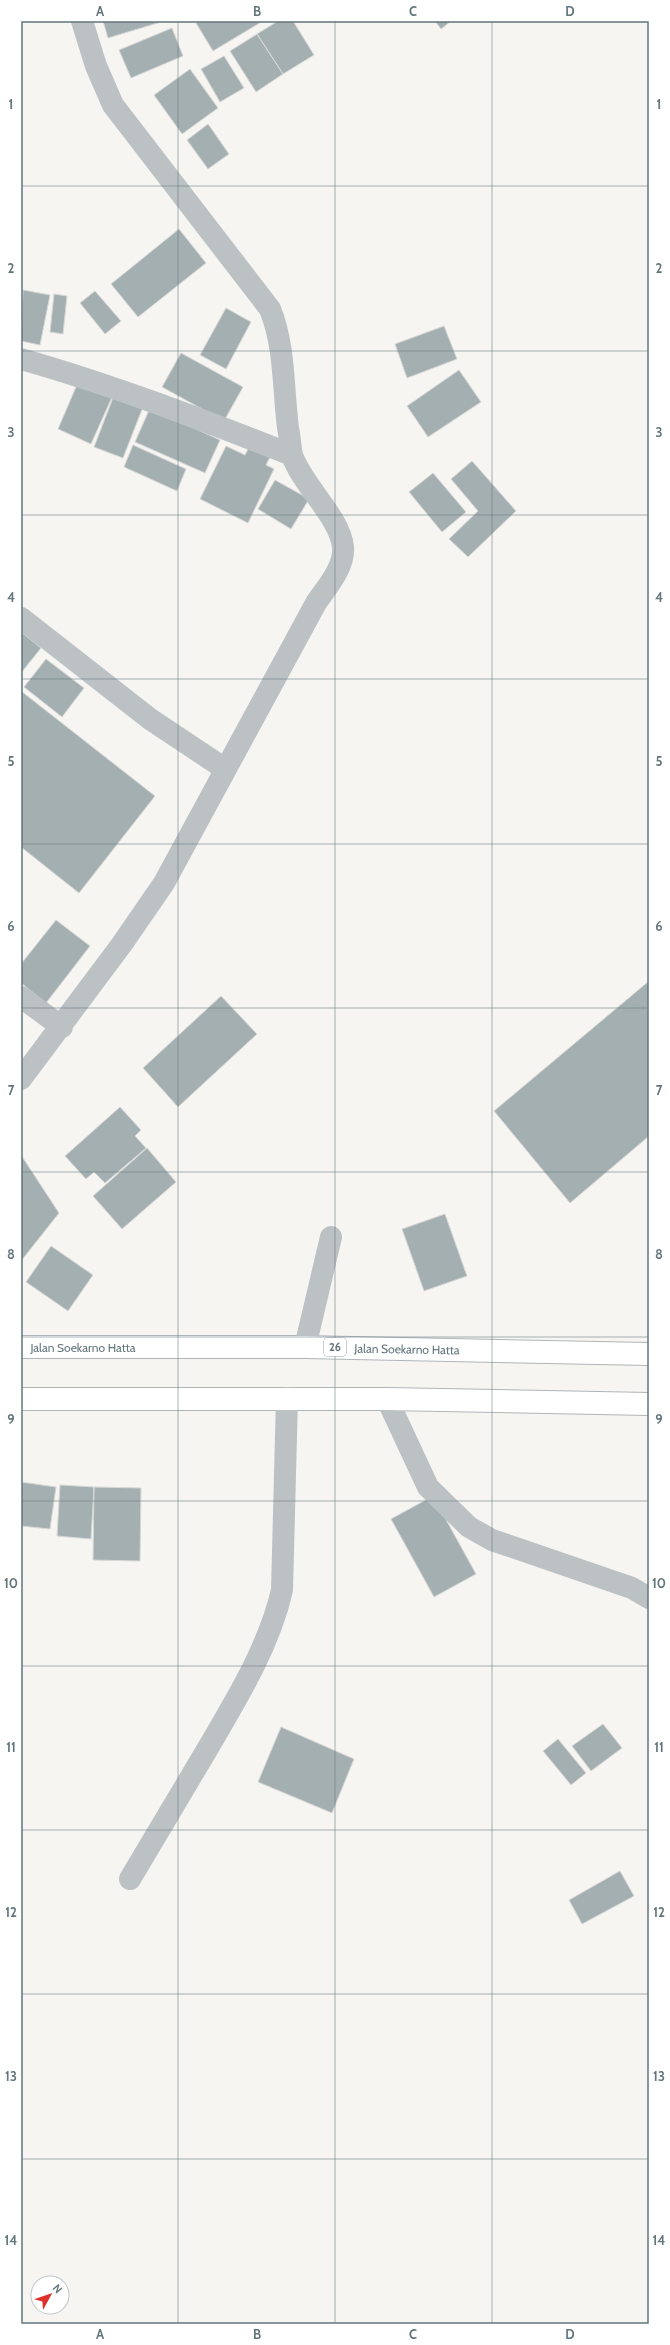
<svg xmlns="http://www.w3.org/2000/svg" width="670" height="2345" font-family="Cabin,sans-serif">
<style>
.building{fill:#a4afb2;stroke:#d7d7d5}
.lines{fill:none;stroke-linecap:round;stroke-linejoin:round}
.highway-casing{stroke:#b0b5b7;stroke-width:24}
.minor{stroke:#bcc2c4;stroke-width:22}
.highway{stroke:#fff;stroke-width:22}
.grid{fill:none;stroke:#62767c;stroke-width:1;stroke-opacity:0.55}
.labels{text-anchor:middle;dominant-baseline:central;stroke-width:4;stroke-linejoin:round;paint-order:stroke}
.shield{fill:#fff;stroke:#919fa3;stroke-width:1}
.shield-label{font-size:11px;font-weight:bold;fill:#62767c}
.street-label{font-size:12px;fill:#62767c;stroke:#fff}
.neatline{fill:none;stroke:#62767c;stroke-width:1.5}
.grid-label{font-size:13px;text-anchor:middle;font-weight:bold;fill:#62767c}
</style>
<rect width="100%" height="100%" fill="#f6f5f2"/>
<path class="building" d="M103,21H160L161,22L108,38Z
M199,21H263L213,51L196,23Z
M278,21H293L314,55L283,74L257,34Z
M435,21H451L441,29Z
M172,28L183,56L131,78L119,50Z
M257,34L283,74L256,92L230,51Z
M224,56L244,88L220,102L201,69Z
M190,69L218,108L182,134L154,95Z
M208,124L229,154L208,169L187,140Z
M179,229L206,263L138,317L111,284Z
M23,290L50,295L40,345L21,341Z
M95,291L121,321L105,334L80,303Z
M54,294L67,296L63,334L50,332Z
M226,308L251,322L226,369L200,355Z
M444,326L457,359L407,378L395,344Z
M181,353L243,387L224,421L162,387Z
M459,370L481,402L428,437L407,406Z
M79,380L113,395L91,444L58,429Z
M114,395L143,407L123,458L94,447Z
M150,408L220,440L205,473L135,442Z
M133,445L186,469L177,491L124,467Z
M226,446L245,455L249,447L270,457L266,465L274,469L248,523L200,499Z
M472,461L516,511L468,557L449,539L478,511L451,479Z
M433,473L466,512L442,532L409,492Z
M275,480L309,499L291,529L258,509Z
M21,632L41,648L21,673Z
M46,659L84,688L62,717L24,687Z
M21,691L155,796L79,893L21,847Z
M56,920L90,946L46,1003L21,983V964Z
M649,981V1136L570,1203L494,1111Z
M221,996L257,1034L178,1107L143,1068Z
M120,1107L141,1130L135,1136L146,1148L105,1183L94,1172L86,1179L65,1156Z
M147,1148L176,1182L122,1229L93,1196Z
M21,1155L59,1213L21,1261Z
M445,1214L467,1276L424,1291L402,1229Z
M51,1246L93,1275L68,1311L26,1282Z
M21,1482L56,1487L50,1529L21,1526Z
M60,1485L94,1487L91,1539L57,1536Z
M94,1487L141,1488L140,1561L93,1560Z
M433,1496L476,1574L434,1597L391,1519Z
M603,1724L622,1748L591,1771L572,1746Z
M281,1727L354,1759L332,1813L258,1782Z
M558,1739L586,1773L571,1785L543,1751Z
M620,1871L634,1896L582,1924L569,1900Z"/>
<g class="lines">
<defs>
<path id="highway" d="M21,1347H305L649,1354
M21,1399H387L649,1404"/>
</defs>
<use href="#highway" class="highway-casing"/>
<path class="minor" d="M21,359C113,385 203,420 292,455
M21,618L150,719L225,769
M21,997L62,1027
M21,1079L122,944L164,883L316,603C326,588 345,567 343,547C340,517 302,485 292,455C290,447 290,436 288,428C283,388 285,346 270,309L113,105L96,66L82,21
M305,1347L331,1237
M387,1399L428,1487L469,1527L492,1540L632,1588L649,1598
M130,1879C156,1835 182,1792 208,1748C237,1698 269,1647 282,1590L287,1398"/>
<use href="#highway" class="highway"/>
</g>
<path class="grid" d="M178,21V2324M335,21V2324M492,21V2324M21,186H649M21,351H649M21,515H649M21,679H649M21,844H649M21,1008H649M21,1172H649M21,1337H649M21,1501H649M21,1666H649M21,1830H649M21,1994H649M21,2159H649"/>
<g class="labels">
<rect class="shield" x="324" y="1338" width="22" height="18" rx="3"/>
<g class="shield-label">
<text x="335" y="1347">26</text>
</g>
<g class="street-label">
<text x="83" y="1347">Jalan Soekarno Hatta</text>
<text transform="translate(407 1349) rotate(1)">Jalan Soekarno Hatta</text>
</g>
</g>
<rect width="670" height="2345" fill="none" stroke="#ffffff" stroke-width="44"/>
<g transform="translate(50 2295) rotate(50)"><circle r="19" fill="#ffffff" stroke="#c0c8cb"/>
<path d="M0-3L7 15L0 10L-7 15Z" fill="#dd322b"/>
<text y="-6" font-size="11" font-weight="bold" text-anchor="middle" fill="#62767c">N</text>
</g>
<rect x="22" y="22" width="626" height="2301" class="neatline"/>
<g class="grid-label">
<text x="100" y="16">A</text>
<text x="257" y="16">B</text>
<text x="413" y="16">C</text>
<text x="570" y="16">D</text>
<text x="11" y="109">1</text>
<text x="659" y="109">1</text>
<text x="11" y="273">2</text>
<text x="659" y="273">2</text>
<text x="11" y="437">3</text>
<text x="659" y="437">3</text>
<text x="11" y="602">4</text>
<text x="659" y="602">4</text>
<text x="11" y="766">5</text>
<text x="659" y="766">5</text>
<text x="11" y="931">6</text>
<text x="659" y="931">6</text>
<text x="11" y="1095">7</text>
<text x="659" y="1095">7</text>
<text x="11" y="1259">8</text>
<text x="659" y="1259">8</text>
<text x="11" y="1424">9</text>
<text x="659" y="1424">9</text>
<text x="11" y="1588">10</text>
<text x="659" y="1588">10</text>
<text x="11" y="1752">11</text>
<text x="659" y="1752">11</text>
<text x="11" y="1917">12</text>
<text x="659" y="1917">12</text>
<text x="11" y="2081">13</text>
<text x="659" y="2081">13</text>
<text x="11" y="2245">14</text>
<text x="659" y="2245">14</text>
<text x="100" y="2339">A</text>
<text x="257" y="2339">B</text>
<text x="413" y="2339">C</text>
<text x="570" y="2339">D</text>
</g>
</svg>
